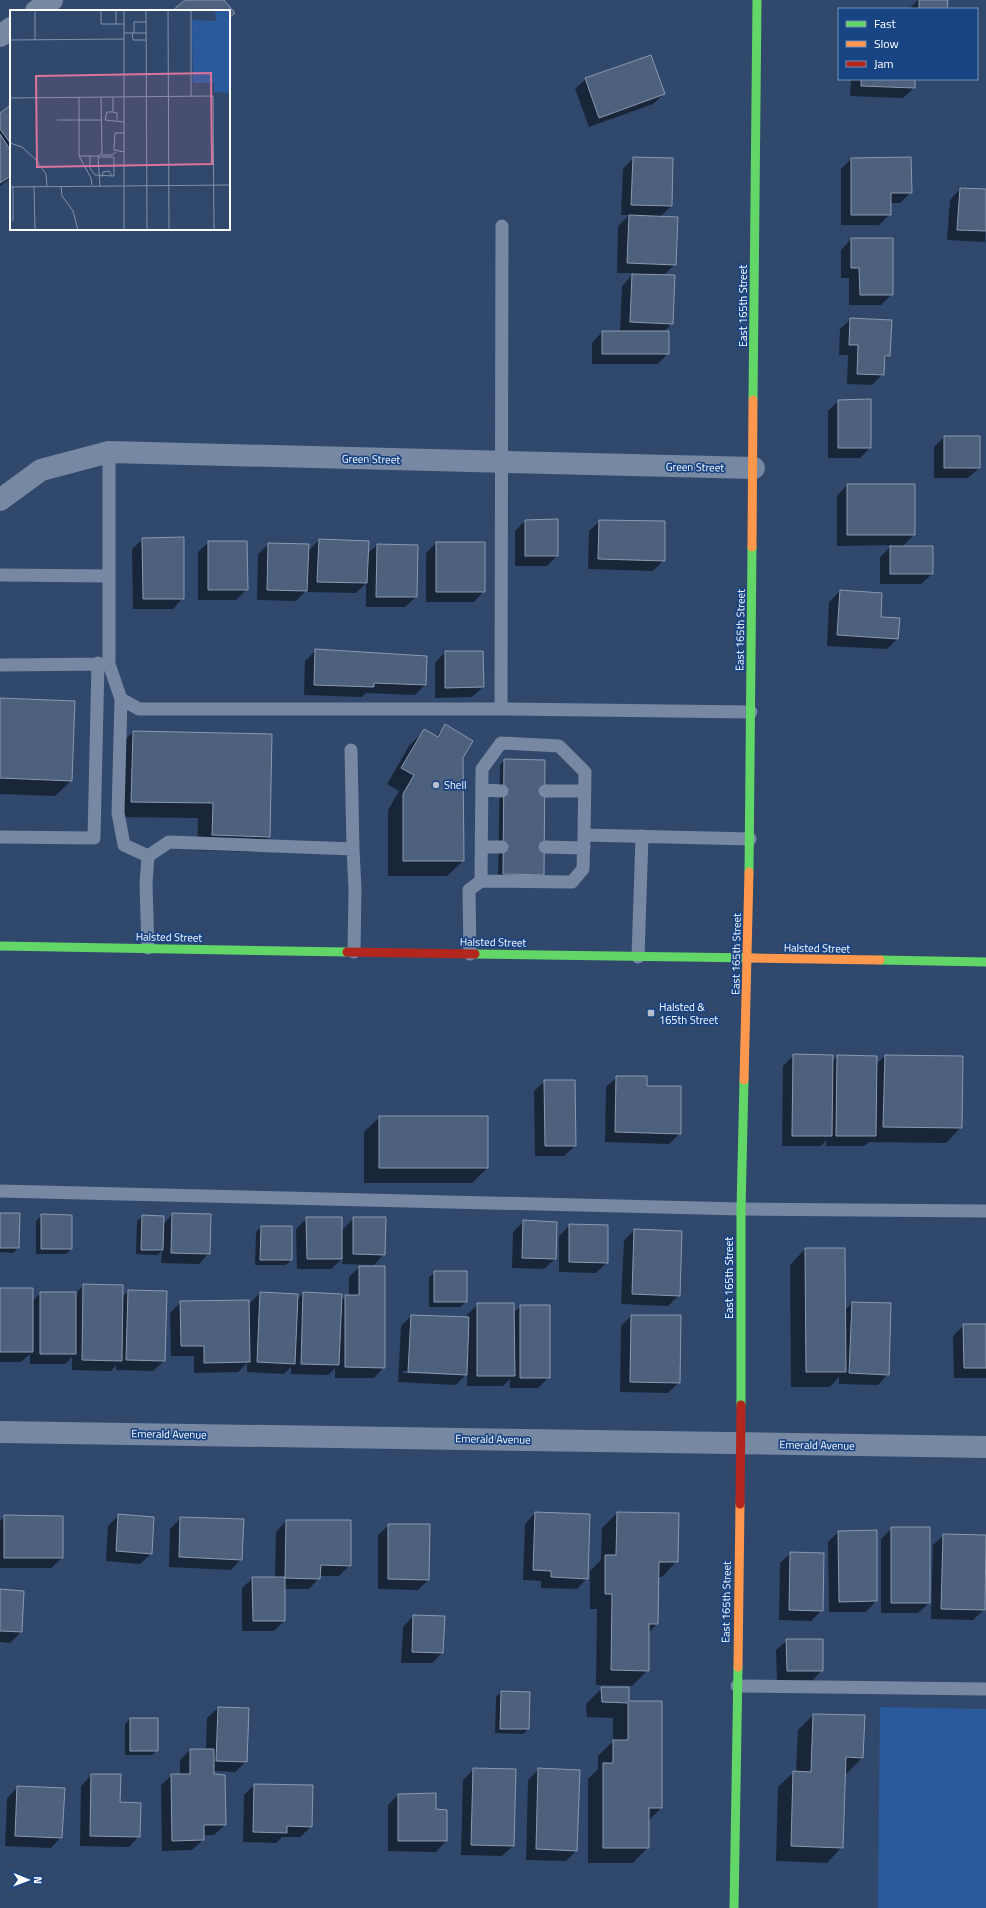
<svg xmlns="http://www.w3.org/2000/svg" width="986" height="1908" font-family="'Titillium Web',sans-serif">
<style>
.green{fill:#2b5a9c}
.shadow{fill:#0007;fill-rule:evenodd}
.building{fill:#4d607c;stroke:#8a99b0}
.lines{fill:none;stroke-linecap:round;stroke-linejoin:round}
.lane{stroke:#7688a2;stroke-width:13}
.street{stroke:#7688a2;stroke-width:22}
.fast{stroke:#63d668;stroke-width:9}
.slow{stroke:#ff974d;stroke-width:9}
.jam{stroke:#b3261e;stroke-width:9}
.poi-dot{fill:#b7bfcc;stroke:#184484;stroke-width:1.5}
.labels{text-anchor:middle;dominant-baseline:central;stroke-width:3.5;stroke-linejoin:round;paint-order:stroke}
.street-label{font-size:11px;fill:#fff;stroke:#184484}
.poi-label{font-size:11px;fill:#fff;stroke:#184484;text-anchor:start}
.inset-road{fill:none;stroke:#8391a7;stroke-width:1}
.view{fill:#da749d;fill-opacity:0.15;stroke:#da749d;stroke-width:2}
.inset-edge{fill:none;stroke:#fff;stroke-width:2}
</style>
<rect width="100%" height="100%" fill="#30486c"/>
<path class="green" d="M880,1707L986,1709V1908H878Z"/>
<path class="shadow" d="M918,0H941L946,9H909Z
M586,79L664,94L653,104L589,127L575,89Z
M851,79H914V88L903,98L850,96Z
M11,107V178L0,186V115Z
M633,158L671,206L660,217L675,264L663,276L672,323L664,332L668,353L658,364H592V343L602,332H620L622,286L634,273H617L618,226L629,215H621L623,169Z
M851,159L911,192L900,203H890V214L879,225H841V169Z
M960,189L986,190L985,242L947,240L950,200Z
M851,239L892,294L881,305H849V278H841V250Z
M851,319L889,356L883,361V374L872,385L847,384L848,355H839L840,329Z
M838,401L870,448L860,458H828V411Z
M944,437L979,468L968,478H934V447Z
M847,485L914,535L902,547L932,574L921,584H880V557L892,545L837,546V496Z
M525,521L557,556L547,566H515V531Z
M600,521L664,560L653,571L588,569L589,531Z
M143,539L183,598L173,609H133L132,549Z
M319,540L367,554L377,545L416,597L405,607H366V583L356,593L307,592L308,589L296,601L257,600L258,554L269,544L307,552Z
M209,542L247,589L236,600H198V552Z
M436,543L484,591L474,602H426V553Z
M840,591L881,594L879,618L897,639L887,649L827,646L829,602Z
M316,650L425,685L415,695L366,693L362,697L304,695L305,661Z
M445,652L483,687L472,697L435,698V663Z
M0,699L71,781L55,796L0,794Z
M445,726L462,758L463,861L447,876H388V810L399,791L387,784L409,746L424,731L435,737Z
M133,732L270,836L254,852L197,850L198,818L116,817L118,747Z
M505,760L543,874L538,879H498L500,765Z
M794,1055L832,1062L837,1056L875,1065L885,1056L962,1057L961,1127L946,1143L869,1142L864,1146H826V1140L821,1146H782L783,1066Z
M617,1077L646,1087L680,1133L669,1144L605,1142L606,1087Z
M545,1081L575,1146L564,1156H535L534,1091Z
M380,1117L487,1168L472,1183H364V1132Z
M0,1214L18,1248L13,1253L0,1252Z
M173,1214L209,1253L199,1264L161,1263L162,1251L157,1255L136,1254L137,1221L143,1216L163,1224Z
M42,1215L71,1249L66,1254H36V1221Z
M307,1218L341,1231L354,1218L384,1254L374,1265L342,1264L343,1258L331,1269H297L296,1229Z
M524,1221L555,1259L544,1269L512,1268L513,1232Z
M570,1225L607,1262L596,1273L559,1272V1236Z
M261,1227H291V1260L286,1265H255L256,1232Z
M634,1230L679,1295L668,1306L621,1304L624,1241Z
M805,1249L845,1310L852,1303L890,1304L888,1374L878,1385L839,1384V1377L830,1387H791L790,1265Z
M359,1267L384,1367L374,1378H335V1368L328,1375L291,1374V1367L284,1374L247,1372V1363L238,1372L194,1373V1356H171L170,1313L181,1302L248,1305L260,1293L297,1300L303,1293L341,1301L345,1296H349V1277Z
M435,1272L466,1302L460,1307H429V1277Z
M84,1285L122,1298L128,1291L164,1361L153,1371L116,1370V1365L111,1371L72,1370V1357L65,1364H30V1354L21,1362H0V1289L32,1301L41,1293H76Z
M478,1304L513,1313L521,1306L549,1377L538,1388H510V1379L503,1386H467V1373L456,1385L398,1382L401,1326L411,1316L467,1318V1315ZM403,1371L458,1373V1375L403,1373Z
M631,1316L679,1382L668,1393L620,1392L621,1326Z
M964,1325H986V1378H954L953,1336Z
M535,1513L587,1578L577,1589L541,1588V1581L523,1580L525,1524Z
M617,1513L678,1514L677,1561L662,1577H658L657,1624L648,1633V1670L632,1686L596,1685L597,1609H590V1571L601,1560L602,1528Z
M119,1515L151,1554L140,1564L106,1561L108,1526Z
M5,1516L62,1558L51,1568H0V1521Z
M181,1518L241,1559L231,1570L169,1567L170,1529Z
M286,1521L350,1565L339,1576H319V1578L309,1589H284V1621L274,1631H242V1588L253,1578H275L276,1532Z
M389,1525L428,1580L418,1590L378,1589V1535Z
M892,1528L929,1603L918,1613H881V1539Z
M876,1531V1601L866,1612H829L828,1542L838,1532Z
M944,1535L984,1610L973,1620L931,1619L933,1545Z
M791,1553L822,1610L811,1621L779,1620L780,1563Z
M0,1590L23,1592L21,1632L10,1643L0,1642Z
M413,1616L442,1653L432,1663H401L403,1627Z
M787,1640L822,1670L812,1681H777L776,1650Z
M602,1688L628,1702L661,1808L648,1821V1847L633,1863H588V1779L598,1769V1756L613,1741V1718L587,1717L586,1704Z
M501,1692L528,1729L523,1734L495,1733L496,1697Z
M218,1708L248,1709L246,1762L235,1772L213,1771L225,1825L214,1835H203V1840L192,1850L162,1851L161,1785L172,1775H180V1760L190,1750H206L207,1718Z
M813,1715L862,1758L847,1773H845L842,1847L827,1863L776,1861L778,1787L794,1772H796L798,1730Z
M130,1719L157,1750L152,1755H125V1724Z
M474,1769L513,1846L502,1856L461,1855L463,1780Z
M539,1769L576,1851L566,1861L526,1860L528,1780Z
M91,1775L119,1803L139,1836L129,1847L80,1846L81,1786Z
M254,1785L311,1827L300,1837H282L276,1843L243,1842L244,1795Z
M18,1787L61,1837L51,1848L5,1846L7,1798Z
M398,1795L435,1810L446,1811V1841L436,1852L388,1851V1805Z"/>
<path class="building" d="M185,0H224L235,13L229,18V11H172Z
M919,0H948L947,9H919Z
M651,55L665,94L599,118L585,78Z
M861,79H915V88L861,86Z
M11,105V144L0,129V113Z
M0,134L11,151V176L0,183Z
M633,157L673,158L672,206L631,205Z
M911,157L912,193H891V215H851V158Z
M960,188L986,189V231L957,230Z
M629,215L678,217L676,265L627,263Z
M851,238H893V295H860L859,268H851Z
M632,274L675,275L673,324L630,322Z
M850,318L892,320L890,356H885L884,375L857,374L858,345H849Z
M602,331H669V354H602Z
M871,399V448H838V400Z
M944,436H980V468H944Z
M847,484H915V535H847Z
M558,519V556H525V520Z
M599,520L665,521V561L598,559Z
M184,537V599H143L142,538Z
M319,539L369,541L367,583L317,582Z
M208,541H247L248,590H208Z
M436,542H485V592H436Z
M268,543L309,544L307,591L267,590Z
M377,544L418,545L417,597H376Z
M890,546H933V574H890Z
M840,590L882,593L881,617L900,618L898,639L837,635Z
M315,649L427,656L426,685L374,683V687L314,685Z
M445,651H483L484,687L445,688Z
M0,698L75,701L72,781L0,778Z
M445,724L473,741L463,758L464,861H403V794L414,775L401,768L424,729L438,737Z
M133,731L272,734L270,837L212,835L213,803L131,802Z
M504,759L545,760L544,875L503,874Z
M793,1054L833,1055L832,1136H792Z
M837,1055L877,1056L876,1136H836Z
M885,1055L963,1056L962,1128L883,1127Z
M616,1076H647V1086H681V1134L615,1132Z
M544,1080H575L576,1146H545Z
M379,1116H488V1168H379Z
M0,1213H20L19,1248H0Z
M172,1213L211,1214L210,1254L171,1253Z
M41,1214L72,1215V1249H41Z
M142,1215L164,1216L163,1250H141Z
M306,1217H342V1259H307Z
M353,1217H386L385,1255L353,1254Z
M523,1220L557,1222L556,1259L522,1258Z
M569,1224L608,1225V1263L569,1262Z
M261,1226H292V1260H260Z
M634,1229L682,1231L680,1296L632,1294Z
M805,1248H845L846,1372H806Z
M359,1266H385V1368L345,1367V1295H359Z
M434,1271H467V1302H434Z
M83,1284L123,1285L122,1361L82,1360Z
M0,1288H33V1352H0Z
M128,1290L167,1291L165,1361L126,1360Z
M40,1292H76V1354H40Z
M260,1292L298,1294L295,1364L257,1362Z
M303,1292L342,1294L339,1365L301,1364Z
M249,1300L250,1362L204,1363V1346H181L180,1301Z
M852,1302L891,1303L889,1375L849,1373Z
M477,1303H514L515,1376H477Z
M520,1305H550V1378H520Z
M411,1315L469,1317L467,1375L408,1372Z
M631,1315H681L680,1383L630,1382Z
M963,1324H986V1368H964Z
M535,1512L590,1514L588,1579L551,1577V1571L533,1570Z
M617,1512L679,1513L678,1562H659L658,1624H649V1671L611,1670L612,1594H605V1555H616Z
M118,1514L154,1517L152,1554L116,1551Z
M4,1515L63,1516V1558H4Z
M180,1517L244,1519L242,1560L179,1557Z
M286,1520H351V1566L321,1565L320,1579L285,1578Z
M388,1524H430L429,1580L388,1579Z
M891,1527H930V1603H891Z
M877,1530V1601L839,1602L838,1531Z
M943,1534L986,1535L985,1610L941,1609Z
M790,1552L824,1553L823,1611L789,1610Z
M252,1577H285V1621H253Z
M0,1589L24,1591L22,1632L0,1631Z
M413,1615L445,1616L443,1653L412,1652Z
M786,1639H823V1671H787Z
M601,1687H629V1701H662V1808H649V1848H603V1763H613V1740H628V1703L602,1702Z
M501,1691L530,1692L529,1729H500Z
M218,1707L249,1708L247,1762L216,1761Z
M813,1714L865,1715L863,1758L846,1757L843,1848L791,1846L793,1771L811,1772Z
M130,1718H158V1751H130Z
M190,1749H214V1774L225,1775L226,1825H204V1840L172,1841L171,1774H190Z
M473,1768L516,1769L514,1846L471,1845Z
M538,1768L580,1770L577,1851L536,1849Z
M91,1774H121L120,1802L141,1803L140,1837L90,1836Z
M254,1784L313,1785L312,1827L287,1826V1833L253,1832Z
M17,1786L65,1788L62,1838L15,1836Z
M436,1793V1809L447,1810V1841H398V1794Z"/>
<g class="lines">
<path class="lane" d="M0,575L109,576
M109,664L121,699L139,709H501L751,712
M0,665L109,664V452
M121,699L118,813L124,845L148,856
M501,709L502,226
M351,750L353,849
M482,790L502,791
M545,791H585
M0,837L94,838L98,663
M482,847H502
M545,847L584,848
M481,881L572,882L583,869L584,835
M148,948L146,884L148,856L169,842L353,849L355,889L354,952
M470,954L469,890L481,881L482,769L501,743L559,746L585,772L584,835L750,839
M638,957L642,836
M0,1191L741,1209L986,1211
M737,1686L986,1689"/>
<path class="street" d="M36,11L52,0
M0,36L11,28
M0,500L41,470L109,452L754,468
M0,1432L986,1447"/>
<path class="fast" d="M753,400L757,0
M749,872L752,547
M0,946L347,952
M475,954L753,958
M880,960L986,962
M741,1405V1209L744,1080
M734,1908L738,1667"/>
<path class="slow" d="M752,547L753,400
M753,958L880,960
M744,1080L749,872
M738,1667L740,1504"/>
<path class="jam" d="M347,952L475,954
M740,1504L741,1405"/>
</g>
<g class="poi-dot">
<circle cx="436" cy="785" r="4"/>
<rect x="647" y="1009" width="8" height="8" rx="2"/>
</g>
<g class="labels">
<g class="street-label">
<text transform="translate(743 306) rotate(-90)">East 165th Street</text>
<text transform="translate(371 459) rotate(1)">Green Street</text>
<text transform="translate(695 467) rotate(1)">Green Street</text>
<text transform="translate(740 630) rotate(-89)">East 165th Street</text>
<text transform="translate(169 937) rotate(1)">Halsted Street</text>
<text transform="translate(493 942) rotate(1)">Halsted Street</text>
<text transform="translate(817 948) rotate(1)">Halsted Street</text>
<text transform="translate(736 954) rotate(-89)">East 165th Street</text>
<text transform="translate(729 1278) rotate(-90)">East 165th Street</text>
<text transform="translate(169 1434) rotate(1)">Emerald Avenue</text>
<text transform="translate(493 1439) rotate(1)">Emerald Avenue</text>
<text transform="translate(817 1445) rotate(1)">Emerald Avenue</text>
<text transform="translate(726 1602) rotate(-89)">East 165th Street</text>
</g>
<g class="poi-label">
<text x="444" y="785">Shell</text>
<text x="659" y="1007">Halsted &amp;<tspan x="659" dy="13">165th Street</tspan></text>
</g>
</g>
<g transform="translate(10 10)">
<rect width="220" height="220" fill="#30486c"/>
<path d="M205,0H219L220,83L204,82V73H183L182,10L206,11Z" fill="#2b5a9c"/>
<path class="inset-road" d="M25,0V30M91,0V14H106M106,0V14H114M114,0V220M136,0L137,220M158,0L159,220M181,0V86M114,23H136M122,23L123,30H136M124,23V12H136M0,30L114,29M69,87V146L81,168L82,175M103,87V102H97L95,110L114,112M0,88L203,86L204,220M103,102L107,103V111M47,110H91M114,123H105L104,140L114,142M0,133L12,137L26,150L36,164L37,176M91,145H102L106,142M69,146H88L90,176M80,146V158L85,165L104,166V147H88M88,146L92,143L91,87M92,167L93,162L99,161L102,166M24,176L25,220M51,176L52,186L63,201L68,220M0,177L220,175M3,211V176"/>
<path class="view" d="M201,63L202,154L27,157L26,66Z"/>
<rect width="220" height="220" class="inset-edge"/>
</g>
<rect x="838" y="8" width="140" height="72" fill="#184484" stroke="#748fb5"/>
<rect x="846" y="21" width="20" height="6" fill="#63d668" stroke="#748fb5"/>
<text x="874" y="28" font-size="12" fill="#ffffff">Fast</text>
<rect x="846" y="41" width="20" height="6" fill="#ff974d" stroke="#748fb5"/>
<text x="874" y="48" font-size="12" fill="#ffffff">Slow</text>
<rect x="846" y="61" width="20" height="6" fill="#b3261e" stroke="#748fb5"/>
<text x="874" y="68" font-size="12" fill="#ffffff">Jam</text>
<g transform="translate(28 1880) rotate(91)" stroke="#184484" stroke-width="3" paint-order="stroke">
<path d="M0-3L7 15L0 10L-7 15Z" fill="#ffffff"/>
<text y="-6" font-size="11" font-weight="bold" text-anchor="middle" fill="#ffffff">N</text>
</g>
</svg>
